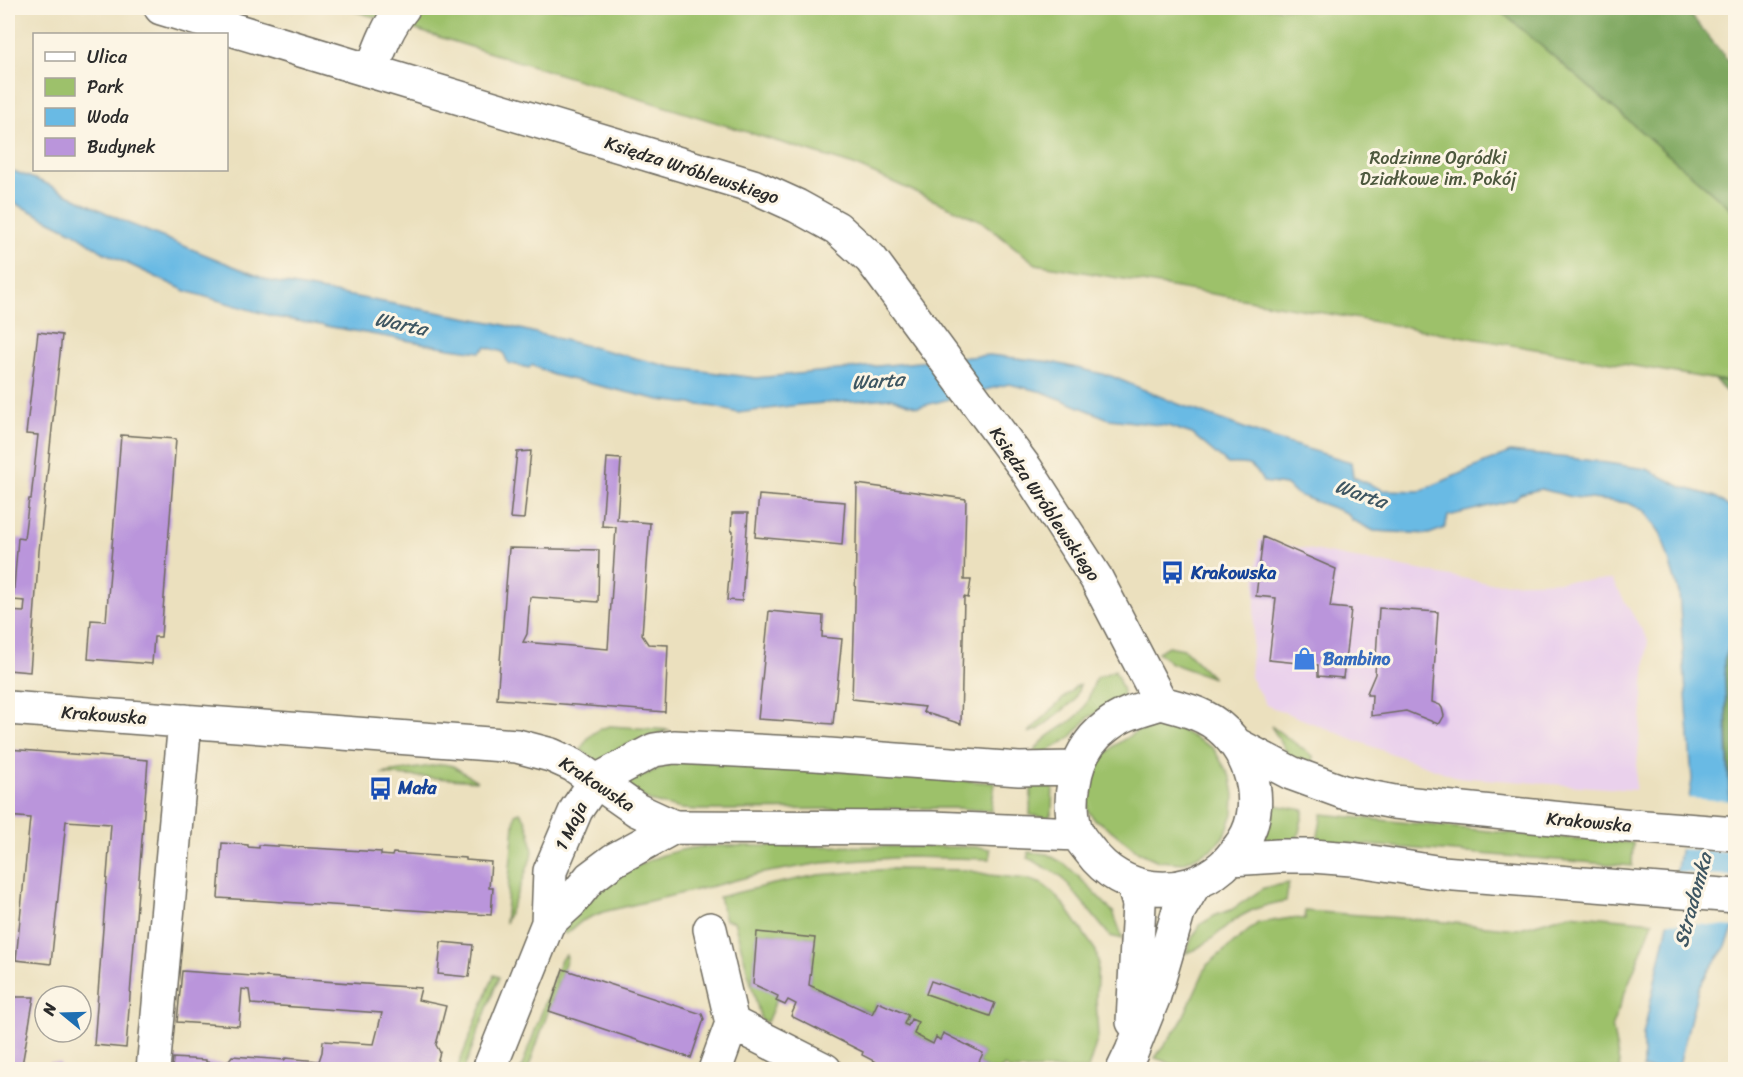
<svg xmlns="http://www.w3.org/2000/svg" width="1743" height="1077" font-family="Sriracha,sans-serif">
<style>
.built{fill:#ead1ec}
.green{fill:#9dc16b;stroke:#64764b;stroke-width:1.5}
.forest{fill:#7ea75f;stroke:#546945;stroke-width:1.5}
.water{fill:#69bae4;stroke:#4a7288;stroke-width:1.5}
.pier{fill:#ebe0be}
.building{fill:#ba95db}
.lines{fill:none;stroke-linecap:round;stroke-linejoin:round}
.minor-casing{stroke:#6e6a5e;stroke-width:36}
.major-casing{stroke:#6e6a5e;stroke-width:36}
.minor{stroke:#fff;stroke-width:33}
.major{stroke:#fff;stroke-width:33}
.labels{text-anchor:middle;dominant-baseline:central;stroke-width:6;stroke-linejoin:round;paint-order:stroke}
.park-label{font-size:18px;fill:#4d583e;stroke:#fcf5e5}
.street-label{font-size:18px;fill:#2b2b2b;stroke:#fcf5e5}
.transit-label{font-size:18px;font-weight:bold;fill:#164399;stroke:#fcf5e5;text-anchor:start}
.shop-label{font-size:18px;font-weight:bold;fill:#366cbe;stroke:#fcf5e5;text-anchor:start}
.water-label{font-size:20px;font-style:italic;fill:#3e5662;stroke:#fcf5e5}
</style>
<rect width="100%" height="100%" fill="#fcf5e5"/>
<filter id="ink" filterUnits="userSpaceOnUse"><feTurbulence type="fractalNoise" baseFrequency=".0167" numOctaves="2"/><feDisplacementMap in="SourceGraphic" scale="12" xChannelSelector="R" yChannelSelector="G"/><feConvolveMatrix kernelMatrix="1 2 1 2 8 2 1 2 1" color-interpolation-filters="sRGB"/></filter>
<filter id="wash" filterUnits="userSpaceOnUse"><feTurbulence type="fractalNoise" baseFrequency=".008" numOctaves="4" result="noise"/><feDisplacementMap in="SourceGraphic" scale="24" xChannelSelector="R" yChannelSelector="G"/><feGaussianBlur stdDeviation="1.35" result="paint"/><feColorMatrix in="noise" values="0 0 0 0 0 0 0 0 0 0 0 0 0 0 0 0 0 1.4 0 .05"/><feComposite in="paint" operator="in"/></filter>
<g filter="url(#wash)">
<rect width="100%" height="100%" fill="#ebe0be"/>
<path class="built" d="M1259,540L1488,583L1612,580L1648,640L1635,790L1457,777L1373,747L1266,705L1250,677Z"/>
<path class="green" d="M345,8H1497L1735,212V383L1036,264L981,221L854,165Z
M1168,646L1184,649L1213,678L1171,663L1158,652Z
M1115,670L1123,691L1122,697L1089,717L1070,738L1045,753L1032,757C1040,736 1062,730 1077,716C1087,707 1091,690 1096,678Z
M1080,685L1074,701L1038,730L1028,733L1075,687Z
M610,726L670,730L644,738L620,748L601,762L596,761L581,750C586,737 597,729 610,726Z
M1271,726L1313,756L1311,772L1291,759Z
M1175,727L1213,748L1231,778L1234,795L1233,814L1225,835L1212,849L1183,863L1158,861L1139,852L1104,825L1095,820L1088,811V786L1097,763L1115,745L1137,731L1155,728Z
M715,761L995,783L991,811L957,808L701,810L681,809L649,801L623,784L674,762Z
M443,764L453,766L477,781L381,774Z
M1053,781L1052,813L1048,818L1030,815L1031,784Z
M1274,805L1304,810L1297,841L1265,842L1263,839L1266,830L1271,806Z
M520,812L525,819L530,833L533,852L523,880L505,923L515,814Z
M1322,814L1517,834L1633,843L1632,866L1317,841Z
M775,846L980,847L990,849V859L908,857L822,863L763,873L717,885L603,912L582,921L566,934L562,931C575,916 588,899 604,887C632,866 666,850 701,847C725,845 751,846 775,846Z
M1028,852L1047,854L1065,864L1078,876L1113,912L1123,939L1110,936L1061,876L1028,858Z
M891,869L967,870L990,875L1028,879L1042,884L1051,891L1065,906L1096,951L1098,961L1096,997L1098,1037L1088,1069L1010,1070L1004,1066L1002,1069H988L978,1064L983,1053L944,1034L940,1040L936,1038L933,1044L914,1034L915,1030L911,1019L908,1026L904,1024L907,1015L878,1002L872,1014L809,985L815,938L757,932L753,983L778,996L767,1022L761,1020L734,921L725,920L719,897L769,885L818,875Z
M1289,883L1286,901C1270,904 1256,907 1241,916C1222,928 1208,946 1186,953L1192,938L1201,924L1216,915L1231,910L1264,888Z
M1305,911L1415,919L1517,929L1570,914L1653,922L1612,1025L1620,1069L1188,1070L1155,1058L1180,1024L1207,965L1258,923L1291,918L1305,919Z
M566,955L567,958L528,1069H521L561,959Z
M494,975L499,977L464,1069H457Z"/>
<path class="forest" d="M1497,8H1685L1735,69V212Z
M1714,379L1735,383V393L1725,391Z
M1735,631V799L1731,798L1724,661Z"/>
<path class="water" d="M8,169L45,183L125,222L270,281L496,323L671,367L756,378L989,355L1051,362L1111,376L1178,404L1274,439L1351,462L1353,477L1383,490L1420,491L1510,452L1579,459L1647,469L1682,487L1716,497L1736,513L1735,631L1724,661L1734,927L1725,948L1709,970L1698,989L1679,1065L1680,1069H1643V1035L1667,928L1692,780L1679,593L1661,534L1645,511L1628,503L1572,497L1541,489L1520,494L1514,500L1448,516L1445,528L1429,534L1374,531L1352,520L1347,513L1298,495L1285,485L1263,482C1254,463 1248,463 1228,464L1192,434L1168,426L1109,419L1043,392L1009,384L918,407L891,398L798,405L738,413L715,407L660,400L553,375L532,365L529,368L508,363L503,352L486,347L480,352L450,348L275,317L186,291L103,252L73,232L8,200Z"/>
<path class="pier" d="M1686,798L1734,801L1735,852L1677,849Z
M1674,872L1735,876V927L1665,922Z"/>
<g id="blocks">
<path class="building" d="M38,332L62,335L39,551L30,672L8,670V611L24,612L25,601L13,600L18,538L24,539L29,499H31L38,435L26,434Z
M121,435L176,439L161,637H154L152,664L88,659L91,620L106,621Z
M531,451L524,519L510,518L517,452Z
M607,458L621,459L617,520L650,523L642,635L648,644L668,645L665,712L497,699L509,548L599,550L598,602L530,597L527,634L523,642L608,649L616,527L602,526Z
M857,484L966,499L964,580H971L968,598L964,597L961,724L923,712L925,707L852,699L855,604Z
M759,495L845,502L842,545L755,537Z
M732,513H748L742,601L727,600L733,531H731Z
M1263,537L1336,569L1330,607L1351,609L1343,678L1318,676V665L1269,660L1276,598L1256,596Z
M1379,608L1438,612L1432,702L1440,705L1442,708L1444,716L1440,723L1438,724L1406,711L1371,716L1372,695H1367V693L1375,674Z
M769,611L823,616L822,637L842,639L833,724L758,719Z
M8,749L148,760L126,1048L94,1045L111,824L66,821L51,964L16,960L30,818L8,816Z
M222,843L248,845V847L259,848V845L381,852V855L392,856L393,853L466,858V860L491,862L489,888H493L491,915L218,898Z
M757,932L815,938L809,985L872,1014L878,1002L908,1015L904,1024L908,1026L911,1019L918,1022L914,1034L933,1044L936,1037L940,1040L943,1033L983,1053L978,1064L990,1070H898L895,1068L891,1070L862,1055L863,1052L791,1016L796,1004L788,1000L785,1005L776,1001L778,996L753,984Z
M441,942L473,945L469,977L438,974Z
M563,969L702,1014L704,1019L691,1058L549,1011Z
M182,971L421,988L418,1000L446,1006L436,1045L440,1052L435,1070H172L173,1058L206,1060V1062L226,1064L232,1056L285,1060V1058L319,1061L322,1052L323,1041L374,1044L382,1013L251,1004L249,990L242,989L239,1026L177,1022Z
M931,981L995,1003L990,1016L926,994Z
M8,997H34L22,1065L49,1067L50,1062L60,1063V1070H8Z"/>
</g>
</g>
<g filter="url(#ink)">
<use href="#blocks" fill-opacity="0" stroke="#6e6a5e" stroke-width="1.5"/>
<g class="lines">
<defs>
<path id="minor" d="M161,8L753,186L797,206L837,228L871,259L1026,469L1096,578L1161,703
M372,70C380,48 387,27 403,8
M8,708L517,746L551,755L573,765L637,810L674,827
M1133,884L1139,904L1133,1022
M710,929L732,1023L715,1070
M732,1023L825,1070
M153,1070L185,721
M1123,1070L1132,1051L1154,996L1179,910L1195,883"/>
<path id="major" d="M1161,703C1175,707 1191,710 1204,717C1247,738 1270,800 1243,842C1237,850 1231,859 1223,866C1183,901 1121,894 1090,851C1086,846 1080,839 1077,833C1071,818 1071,798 1074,783C1077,761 1088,740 1107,726C1123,713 1142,709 1161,703Z
M1239,746L1291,773L1343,792L1394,802L1632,826L1736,834
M1231,859L1278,856H1312L1352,859L1442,873L1736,896
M548,923L570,903L590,878L614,860L674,827L932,828L1078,834
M489,1070L548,923L550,871L576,810L596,781L654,750L674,747L815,754L1019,769L1076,768"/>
</defs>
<use href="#minor" class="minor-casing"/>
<use href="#major" class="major-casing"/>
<use href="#minor" class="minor"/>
<use href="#major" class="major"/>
</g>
</g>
<defs>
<symbol id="bus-bare" viewBox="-9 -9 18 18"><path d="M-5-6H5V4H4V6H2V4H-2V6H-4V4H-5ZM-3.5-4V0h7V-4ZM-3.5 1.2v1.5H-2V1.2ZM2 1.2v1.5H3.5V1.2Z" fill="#1a4fb4" stroke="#fcf5e5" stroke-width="2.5" paint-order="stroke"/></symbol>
<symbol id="shop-bare" viewBox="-9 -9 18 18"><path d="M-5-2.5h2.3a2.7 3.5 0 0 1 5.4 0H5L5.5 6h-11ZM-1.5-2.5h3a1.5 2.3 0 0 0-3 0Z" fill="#3f7fe0" stroke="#fcf5e5" stroke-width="2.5" paint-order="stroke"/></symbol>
</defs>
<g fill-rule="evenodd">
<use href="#bus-bare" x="1156" y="556" width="33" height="33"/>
<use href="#shop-bare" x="1288" y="642" width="33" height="33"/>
<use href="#bus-bare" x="364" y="772" width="33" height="33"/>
</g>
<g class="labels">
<g class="park-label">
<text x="1438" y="158">Rodzinne Ogródki<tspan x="1438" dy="21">Działkowe im. Pokój</tspan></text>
</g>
<g class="street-label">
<text transform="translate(692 170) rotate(18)">Księdza Wróblewskiego</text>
<text transform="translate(1045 504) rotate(56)">Księdza Wróblewskiego</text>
<text transform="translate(104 715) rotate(4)">Krakowska</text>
<text transform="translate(597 784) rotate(33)">Krakowska</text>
<text transform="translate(1589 822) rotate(5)">Krakowska</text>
<text transform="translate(571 826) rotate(-64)">1 Maja</text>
</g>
<g class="transit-label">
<text x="1191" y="573">Krakowska</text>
<text x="398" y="788">Mała</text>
</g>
<g class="shop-label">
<text x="1323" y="659">Bambino</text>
</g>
<g class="water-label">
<text transform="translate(401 324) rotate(12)">Warta</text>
<text transform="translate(878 381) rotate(-4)">Warta</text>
<text transform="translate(1361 494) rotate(19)">Warta</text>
<text transform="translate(1693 900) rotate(-75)">Stradomka</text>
</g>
</g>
<rect width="1743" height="1077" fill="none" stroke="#fcf5e5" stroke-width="30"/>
<rect x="33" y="33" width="195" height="138" fill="#fcf5e5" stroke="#a8a49b" stroke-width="1.5"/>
<rect x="45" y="52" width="30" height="9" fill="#ffffff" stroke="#a8a49b" stroke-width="1.5"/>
<text x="87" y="63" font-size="18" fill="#2b2b2b">Ulica</text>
<rect x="45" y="78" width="30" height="18" fill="#9dc16b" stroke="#a8a49b" stroke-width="1.5"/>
<text x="87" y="93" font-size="18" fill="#2b2b2b">Park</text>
<rect x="45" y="108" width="30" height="18" fill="#69bae4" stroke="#a8a49b" stroke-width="1.5"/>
<text x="87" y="123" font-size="18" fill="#2b2b2b">Woda</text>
<rect x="45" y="138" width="30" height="18" fill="#ba95db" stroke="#a8a49b" stroke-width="1.5"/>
<text x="87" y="153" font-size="18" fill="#2b2b2b">Budynek</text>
<g transform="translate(63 1014) rotate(289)"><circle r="28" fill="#fcf5e5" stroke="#a8a49b" stroke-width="1.5"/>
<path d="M0-4.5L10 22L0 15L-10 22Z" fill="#1f6fb2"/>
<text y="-9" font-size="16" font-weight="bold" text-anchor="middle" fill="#2b2b2b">N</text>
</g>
</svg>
